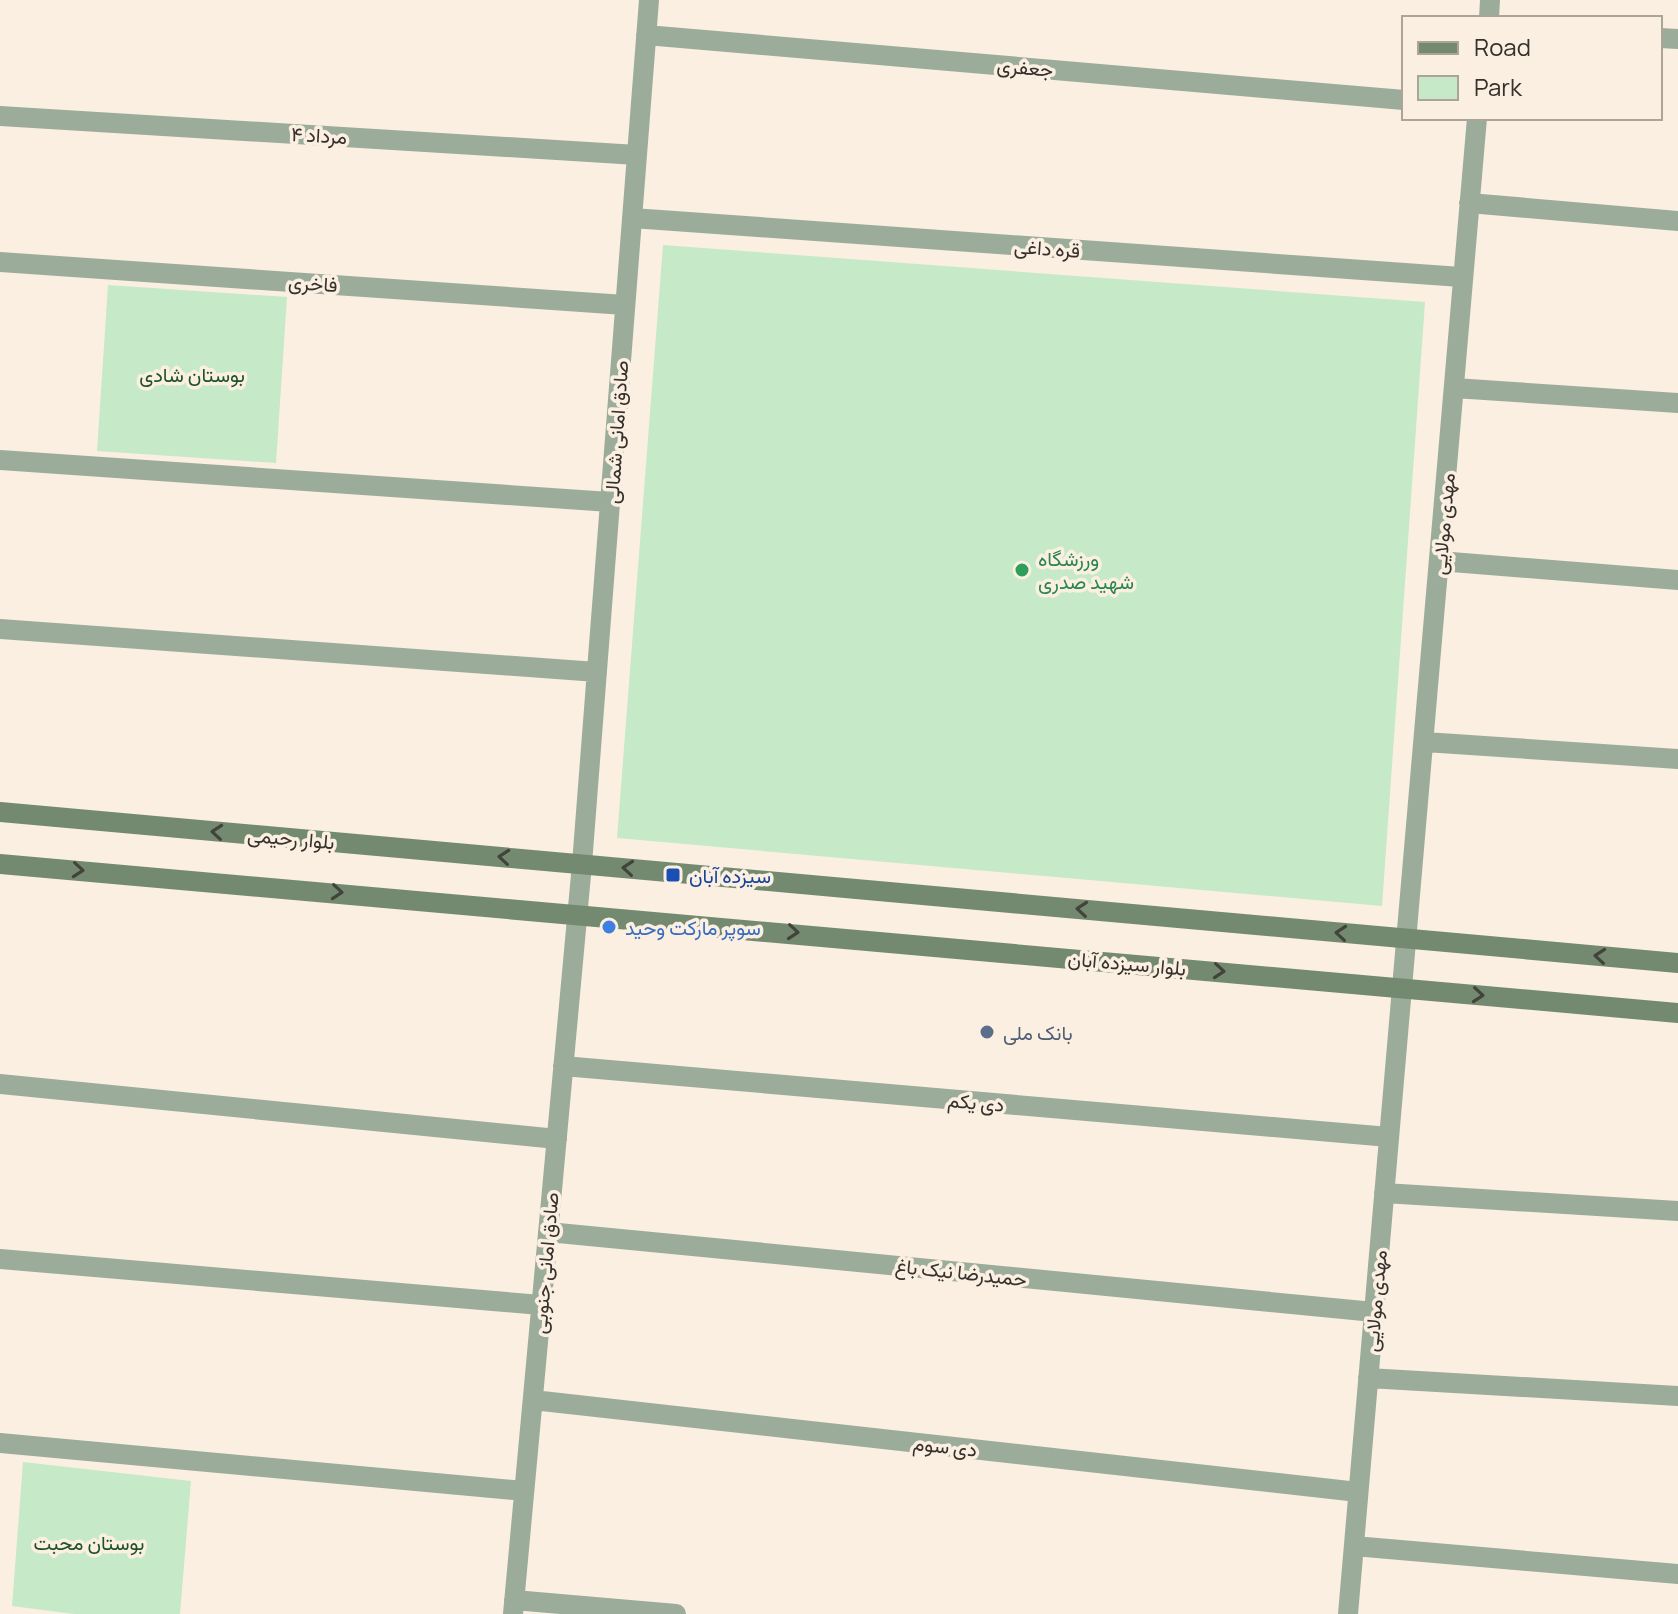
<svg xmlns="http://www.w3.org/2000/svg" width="1678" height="1614" font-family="Manrope,Vazirmatn,sans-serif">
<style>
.green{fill:#c6e9c8}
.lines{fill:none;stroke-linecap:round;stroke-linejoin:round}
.street{stroke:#9cac9a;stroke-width:20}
.secondary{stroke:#738a71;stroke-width:20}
.oneway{stroke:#42433a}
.leisure-dot{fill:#2e9e5b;stroke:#fbefe2;stroke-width:3}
.transit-dot{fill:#1a4fb4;stroke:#fbefe2;stroke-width:3}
.shop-dot{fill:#3f7fe0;stroke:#fbefe2;stroke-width:3}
.service-dot{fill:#5c6f8a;stroke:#fbefe2;stroke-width:3}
.labels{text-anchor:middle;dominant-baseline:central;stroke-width:7;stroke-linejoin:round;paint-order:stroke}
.street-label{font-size:20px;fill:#36312c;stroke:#fbefe2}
.park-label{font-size:20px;fill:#1b5424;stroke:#fbefe2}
.leisure-label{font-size:20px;fill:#27864d;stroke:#fbefe2;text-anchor:start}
.transit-label{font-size:20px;fill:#164399;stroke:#fbefe2;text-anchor:start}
.shop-label{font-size:20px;fill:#366cbe;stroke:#fbefe2;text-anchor:start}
.service-label{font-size:20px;fill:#4e5e75;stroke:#fbefe2;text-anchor:start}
</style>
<rect width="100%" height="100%" fill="#fbefe2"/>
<path class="green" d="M663,245L1425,302L1382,906L617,838Z
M108,285L287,297L276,463L97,451Z
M23,1462L191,1481L180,1614H74L12,1606Z"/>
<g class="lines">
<path class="street" d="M1489,18L1490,0
M646,35L1404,100
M1660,38L1678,39
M0,116L637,155
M1469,203L1678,221
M632,218L1461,277
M0,262L625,305
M1454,388L1678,403
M0,460L610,502
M1439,561L1678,580
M0,629L597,672
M1425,742L1678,759
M563,1066L1389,1137
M0,1084L557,1139
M1384,1193L1678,1211
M548,1232L1374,1312
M0,1259L541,1305
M1368,1378L1678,1396
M533,1400L1358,1492
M0,1443L524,1491
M1354,1546L1678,1574
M514,1600L676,1614
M513,1614L582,864L649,0
M1348,1614L1477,118"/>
<path class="secondary" d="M0,812L1678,963
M0,864L1678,1013"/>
</g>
<defs><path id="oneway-chevron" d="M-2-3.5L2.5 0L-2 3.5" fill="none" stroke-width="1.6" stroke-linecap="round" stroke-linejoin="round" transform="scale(2)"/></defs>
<g class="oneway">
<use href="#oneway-chevron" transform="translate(217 832) rotate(-175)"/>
<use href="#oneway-chevron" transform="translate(504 857) rotate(-175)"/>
<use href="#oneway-chevron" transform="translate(628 868) rotate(-175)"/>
<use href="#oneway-chevron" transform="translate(78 870) rotate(5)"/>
<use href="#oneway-chevron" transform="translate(337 892) rotate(5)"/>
<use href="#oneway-chevron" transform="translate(1082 909) rotate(-175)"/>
<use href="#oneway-chevron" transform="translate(793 932) rotate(5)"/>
<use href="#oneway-chevron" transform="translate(1341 933) rotate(-175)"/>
<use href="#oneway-chevron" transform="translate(1600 956) rotate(-175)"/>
<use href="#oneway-chevron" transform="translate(1219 971) rotate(5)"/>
<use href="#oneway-chevron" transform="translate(1478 995) rotate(5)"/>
</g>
<circle class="leisure-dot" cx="1022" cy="570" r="8"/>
<rect class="transit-dot" x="665" y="867" width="16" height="16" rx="4"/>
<circle class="shop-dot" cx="609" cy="927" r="8"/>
<circle class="service-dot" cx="987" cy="1032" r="8"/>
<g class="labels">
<g class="street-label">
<text transform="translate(1025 67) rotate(5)">جعفری</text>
<text transform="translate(319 135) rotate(3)">مرداد ۴</text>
<text transform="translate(1047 248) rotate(4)">قره داغی</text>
<text transform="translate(313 283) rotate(4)">فاخری</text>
<text transform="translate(616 432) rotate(-86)">صادق امانی شمالی</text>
<text transform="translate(1443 524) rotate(-85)">مهدی مولایی</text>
<text transform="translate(291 838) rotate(5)">بلوار رحیمی</text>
<text transform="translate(1127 963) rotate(5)">بلوار سیزده آبان</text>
<text transform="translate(976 1102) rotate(5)">دی یکم</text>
<text transform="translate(545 1263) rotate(-85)">صادق امانی جنوبی</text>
<text transform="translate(961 1272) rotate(6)">حمیدرضا نیک باغ</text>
<text transform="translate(1375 1301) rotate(-85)">مهدی مولایی</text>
<text transform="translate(945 1446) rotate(6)">دی سوم</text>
</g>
<g class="park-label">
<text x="192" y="374">بوستان شادی</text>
<text x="89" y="1542">بوستان محبت</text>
</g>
<g class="leisure-label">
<text x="1038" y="558">ورزشگاه<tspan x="1038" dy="23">شهید صدری</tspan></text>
</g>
<g class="transit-label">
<text x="689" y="875">سیزده آبان</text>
</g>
<g class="shop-label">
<text x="625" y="927">سوپر مارکت وحید</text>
</g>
<g class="service-label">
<text x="1003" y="1032">بانک ملی</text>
</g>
</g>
<rect x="1402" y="16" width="260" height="104" fill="#fbefe2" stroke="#aca399" stroke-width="2"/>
<rect x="1418" y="42" width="40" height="12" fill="#738a71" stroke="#aca399" stroke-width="2"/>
<text x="1474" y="56" font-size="24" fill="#36312c">Road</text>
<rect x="1418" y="76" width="40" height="24" fill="#c6e9c8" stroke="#aca399" stroke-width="2"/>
<text x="1474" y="96" font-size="24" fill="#36312c">Park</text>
</svg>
